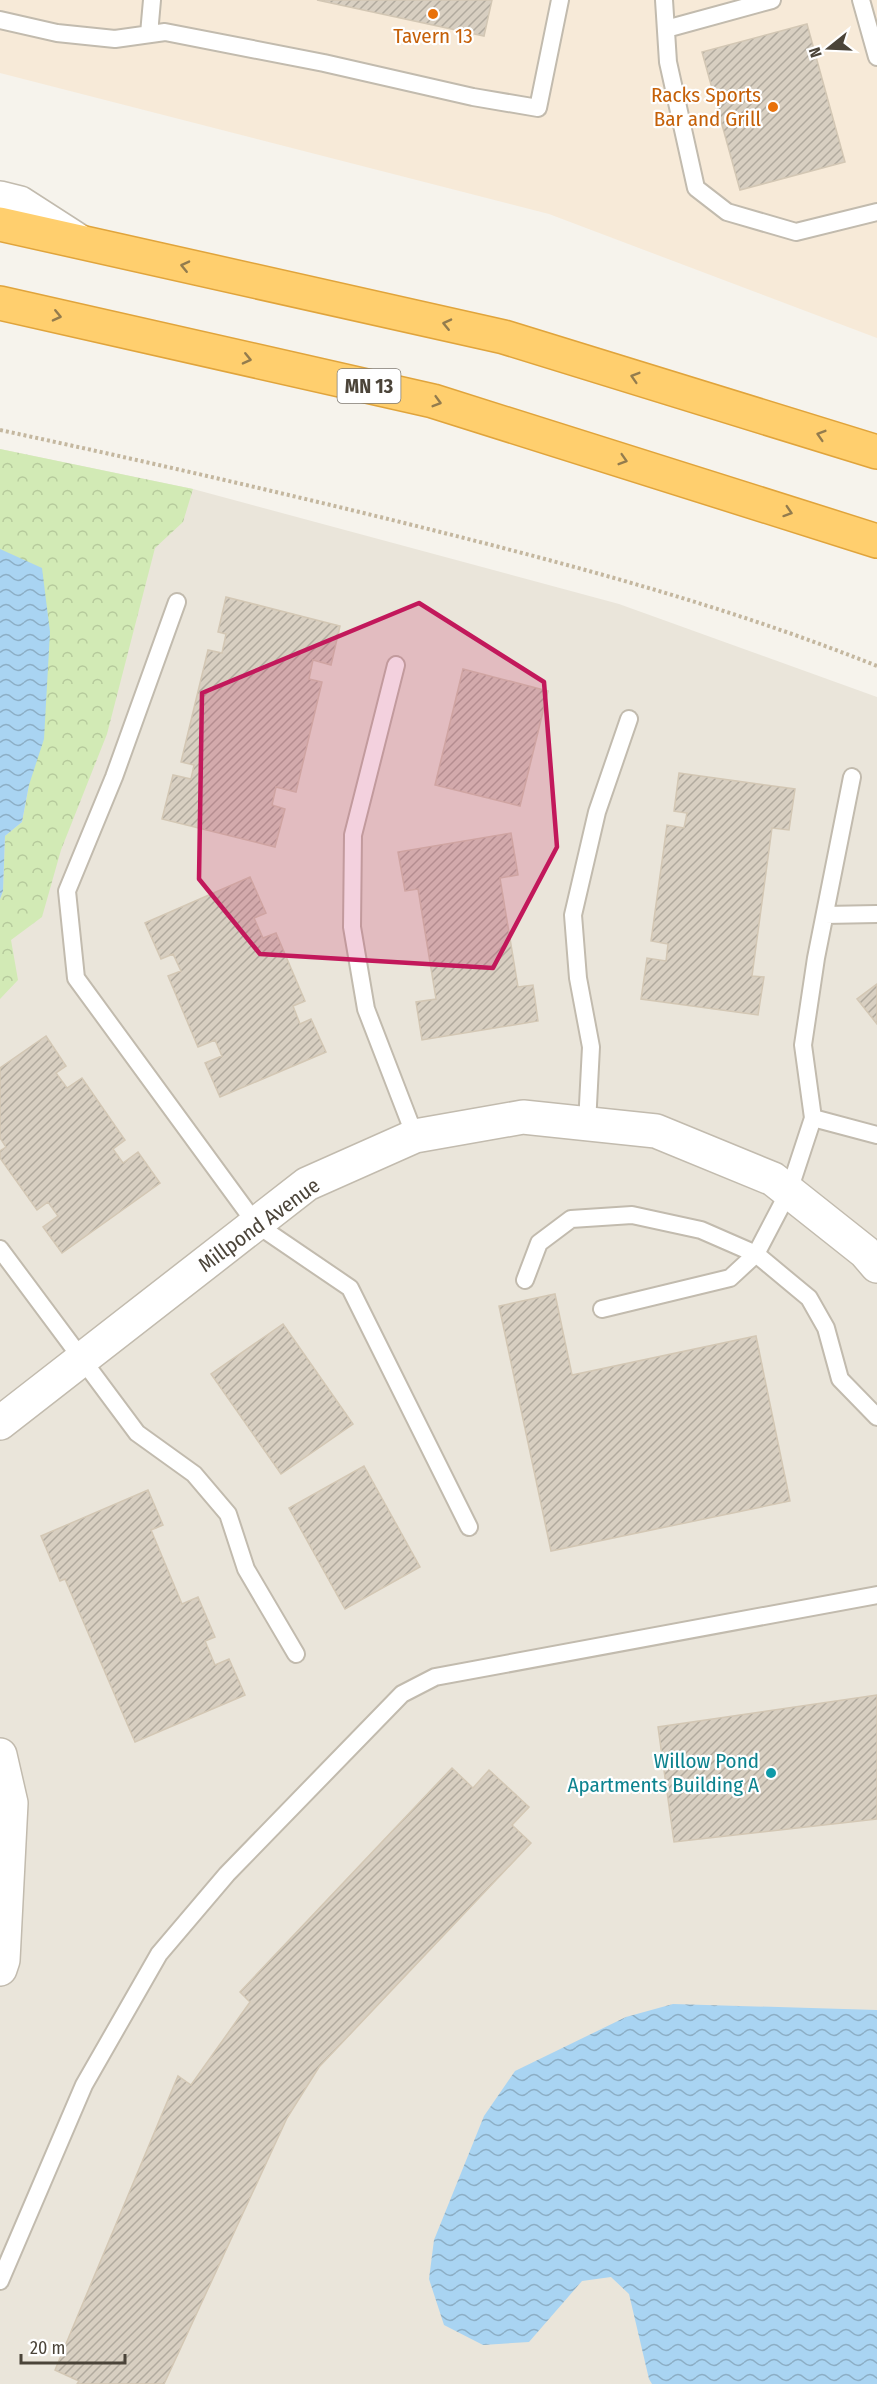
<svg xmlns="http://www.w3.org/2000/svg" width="877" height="2384" font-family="'Fira Sans Condensed',sans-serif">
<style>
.residential{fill:#eae5da}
.commercial{fill:#f7ead8}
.forest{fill:url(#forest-crowns)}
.water{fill:url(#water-waves)}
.building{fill:url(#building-hatch);stroke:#d3c7b4;stroke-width:1.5}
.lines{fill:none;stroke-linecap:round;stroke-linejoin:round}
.lane-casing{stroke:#c2bbae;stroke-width:20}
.street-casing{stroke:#c2bbae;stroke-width:36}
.highway-casing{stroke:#e0a43c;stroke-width:36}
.path{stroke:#c4b79f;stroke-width:4;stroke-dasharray:3 3;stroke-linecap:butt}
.lane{stroke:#fff;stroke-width:16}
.street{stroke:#fff;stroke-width:33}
.highway{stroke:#ffcf6e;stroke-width:33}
.oneway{stroke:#937c4e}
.marked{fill:#c2185b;fill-opacity:0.2;stroke:#c2185b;stroke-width:4.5;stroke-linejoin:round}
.food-dot{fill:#e8710a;stroke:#fff;stroke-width:2}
.culture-dot{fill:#0f9aa8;stroke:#fff;stroke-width:2}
.labels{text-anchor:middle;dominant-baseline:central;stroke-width:4.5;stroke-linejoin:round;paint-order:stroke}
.shield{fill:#fff;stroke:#817c74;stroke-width:1.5}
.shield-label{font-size:20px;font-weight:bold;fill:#4b4439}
.food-label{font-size:21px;fill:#c56008;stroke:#fff}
.street-label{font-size:21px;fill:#4b4439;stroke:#fff}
.culture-label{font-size:21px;fill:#0d838f;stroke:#fff;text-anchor:end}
</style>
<defs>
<pattern id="forest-crowns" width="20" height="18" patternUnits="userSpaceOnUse" patternTransform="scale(1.5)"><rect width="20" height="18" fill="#d2eab5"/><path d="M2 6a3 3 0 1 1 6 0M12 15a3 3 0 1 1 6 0" fill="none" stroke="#b6ca9c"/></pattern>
<pattern id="water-waves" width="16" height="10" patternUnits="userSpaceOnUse" patternTransform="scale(1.5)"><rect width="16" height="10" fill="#a9d4f2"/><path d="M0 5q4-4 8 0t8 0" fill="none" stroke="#8caec5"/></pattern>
<pattern id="building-hatch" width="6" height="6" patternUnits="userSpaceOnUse" patternTransform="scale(1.5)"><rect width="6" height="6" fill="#d8cfc1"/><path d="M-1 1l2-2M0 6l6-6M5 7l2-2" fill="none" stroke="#b1aa9e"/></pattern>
</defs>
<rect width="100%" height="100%" fill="#f6f3ec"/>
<path class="residential" d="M0,449L193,489L619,604L877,697V2384H0Z"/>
<path class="commercial" d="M0,0H877V338L549,214L0,73Z"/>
<path class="forest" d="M0,449L193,489L183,522L155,548L107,734L61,850L42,917L11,940L18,980L0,999V899L3,891L5,836L22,822L29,785L0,549Z"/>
<path class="water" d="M0,549L42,568L50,632L44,739L29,785L22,822L5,836L3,891L0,899Z
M673,2004L877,2010V2384H652L649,2379L629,2294L611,2277L582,2281L529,2342L483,2345L444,2325L429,2279L434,2240L484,2116L515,2071L626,2017Z"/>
<path class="building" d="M317,0H492L484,36Z
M807,24L845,162L740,190L702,52Z
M226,597L340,626L331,665L313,660L309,679L322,682L296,792L276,787L272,805L285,809L275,847L162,819L173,775L191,779L194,765L181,762L208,650L222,653L226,634L218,632Z
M463,669L548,691L520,806L435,785Z
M679,773L795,789L789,830L772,828L752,976L764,977L758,1015L641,999L647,958L666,961L668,944L651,941L667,825L684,828L687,813L674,811Z
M511,833L518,875L500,878L518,987L533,985L538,1021L422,1040L416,1002L436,999L418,889L405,891L398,852Z
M250,877L266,913L254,918L263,938L276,933L305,1001L293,1006L300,1024L311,1019L326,1052L220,1097L205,1063L222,1056L215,1040L198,1047L168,976L181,971L173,954L161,959L145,923Z
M877,984V1024L857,999Z
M46,1036L66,1066L56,1073L67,1088L82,1078L125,1140L113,1149L123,1163L138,1152L160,1183L62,1253L43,1227L58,1216L48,1202L37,1210L0,1158V1151L6,1147L0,1138V1068Z
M555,1294L572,1375L756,1336L790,1501L551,1551L499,1306Z
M283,1324L353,1424L281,1474L211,1374Z
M364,1466L420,1567L345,1609L289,1508Z
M148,1490L163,1525L151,1530L182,1604L198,1597L215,1637L205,1641L215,1665L229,1659L245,1695L135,1742L65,1579L60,1581L41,1536Z
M877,1695V1819L674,1842L658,1727Z
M452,1768L473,1788L489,1770L529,1807L512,1825L531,1843L319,2067L287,2118L164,2384H77L79,2381L55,2370L178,2076L191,2085L250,2002L240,1992Z"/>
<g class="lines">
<defs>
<path id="lane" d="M664,0L668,62L696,188L727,212L796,232L877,212
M861,0L877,57
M0,20L57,33L115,39L165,32L324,63L473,97L538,108L560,0
M666,29L772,0
M149,34L152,0
M177,602L114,777L67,891L76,978L256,1224L350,1288L469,1527
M396,665L353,835L352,927L366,1009L415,1136
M852,777L816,958L803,1045L813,1118L789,1191L756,1254L809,1298L826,1328L840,1379L877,1417
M825,915L877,914
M813,1118L877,1135
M587,1124L591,1047L578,978L573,915L597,812L629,719
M0,1249L137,1433L194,1474L228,1514L246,1569L296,1654
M525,1280L539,1243L571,1219L632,1215L701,1230L756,1254L730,1278L602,1309
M0,2281L84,2085L159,1954L227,1874L402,1694L435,1677L877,1595"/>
<path id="street" d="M0,198L20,203L79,241
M0,1423L307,1184L415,1136L523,1117L656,1131L773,1179L865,1252L877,1266
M0,1755L11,1803L3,1960L0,1969"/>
<path id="highway" d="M0,224L504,337L877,452
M0,303L433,401L877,541"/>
</defs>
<use href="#lane" class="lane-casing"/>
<use href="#street" class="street-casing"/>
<use href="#highway" class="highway-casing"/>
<path class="path" d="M0,430C158,464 315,500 472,540C609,575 745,613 877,666"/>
<use href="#lane" class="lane"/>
<use href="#street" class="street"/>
<use href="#highway" class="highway"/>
</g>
<defs><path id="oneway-chevron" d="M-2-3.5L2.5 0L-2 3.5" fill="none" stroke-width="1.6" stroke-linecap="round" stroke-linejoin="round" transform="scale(1.5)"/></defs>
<g class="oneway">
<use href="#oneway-chevron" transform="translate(185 266) rotate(-167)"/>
<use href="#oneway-chevron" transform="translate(57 316) rotate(13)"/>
<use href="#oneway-chevron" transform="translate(447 324) rotate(-167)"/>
<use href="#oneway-chevron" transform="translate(247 359) rotate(13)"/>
<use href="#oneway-chevron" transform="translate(635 377) rotate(-163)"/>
<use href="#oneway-chevron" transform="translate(437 402) rotate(16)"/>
<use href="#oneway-chevron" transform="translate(821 435) rotate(-163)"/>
<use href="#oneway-chevron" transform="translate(623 460) rotate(17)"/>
<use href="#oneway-chevron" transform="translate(788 512) rotate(18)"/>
</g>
<path class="marked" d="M419,603L544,682L557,847L493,968L260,954L199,879L202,693Z"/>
<g class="food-dot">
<circle cx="433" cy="14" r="6"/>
<circle cx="773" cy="107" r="6"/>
</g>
<circle class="culture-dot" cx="771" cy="1773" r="6"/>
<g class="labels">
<rect class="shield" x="337.5" y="369" width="63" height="34" rx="4.5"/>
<g class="shield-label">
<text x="369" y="386">MN 13</text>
</g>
<g class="food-label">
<text x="433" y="36">Tavern 13</text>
<text x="761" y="95" text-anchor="end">Racks Sports<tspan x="761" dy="24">Bar and Grill</tspan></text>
</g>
<g class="street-label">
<text transform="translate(259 1225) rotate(-36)">Millpond Avenue</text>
</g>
<g class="culture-label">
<text x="759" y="1761">Willow Pond<tspan x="759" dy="24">Apartments Building A</tspan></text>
</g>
</g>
<g transform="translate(829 48) rotate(252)" stroke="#ffffff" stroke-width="4.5" paint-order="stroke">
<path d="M0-4.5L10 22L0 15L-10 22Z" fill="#4b4439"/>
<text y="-9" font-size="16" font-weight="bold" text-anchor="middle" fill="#4b4439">N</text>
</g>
<path d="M21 2354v9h104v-9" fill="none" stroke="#4b4439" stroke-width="3"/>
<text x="30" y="2354" font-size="18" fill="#4b4439" stroke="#ffffff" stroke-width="4.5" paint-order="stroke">20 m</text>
</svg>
